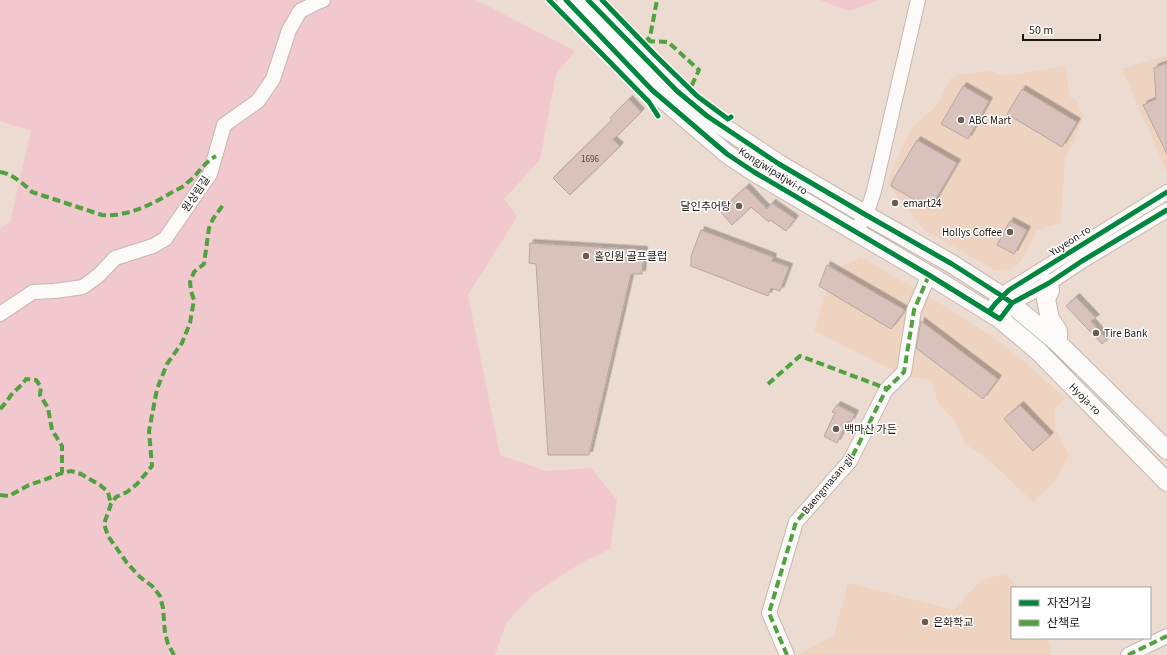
<svg xmlns="http://www.w3.org/2000/svg" width="1167" height="655" font-family="'Source Sans 3','Noto Sans KR',sans-serif">
<style>
.built{fill:#efd3c1}
.green{fill:#f0c8ce}
.building{fill:#d8c2bb;stroke:#b6a7a1;filter:url(#shadow)}
.lines{fill:none;stroke-linecap:round;stroke-linejoin:round}
.minor-casing{stroke:#c5b8af;stroke-width:16}
.major-casing{stroke:#c5b8af;stroke-width:20}
.minor{stroke:#fcfaf8;stroke-width:14}
.major{stroke:#fcfaf8;stroke-width:18}
.quiet{stroke:#50a13f;stroke-width:4;stroke-dasharray:8 4;stroke-linecap:butt}
.cycleway-casing{stroke:#fff;stroke-width:8}
.cycleway{stroke:#00873e;stroke-width:5}
.poi-dot{fill:#695c53;stroke:#fff;stroke-width:1.5}
.labels{text-anchor:middle;dominant-baseline:central;stroke-width:3;stroke-linejoin:round;paint-order:stroke}
.number-label{font-size:9px;fill:#52443e}
.poi-label{font-size:11px;fill:#221710;stroke:#fff;text-anchor:start}
.street-label{font-size:11px;fill:#221710;stroke:#fff}
</style>
<defs>
<filter id="shadow"><feDropShadow dx="3.5" dy="-3.5" stdDeviation="0" flood-color="#0004"/></filter>
</defs>
<rect width="100%" height="100%" fill="#ecdbd0"/>
<path class="built" d="M1167,55V172L1122,69Z
M1065,66L1070,97L1077,101L1083,117L1075,140L1065,158L1061,223L1046,227L1035,232L1029,248L1021,261L1010,269L996,271L923,229L888,184L890,175L911,129L937,105L950,79L962,74L991,71L1005,76Z
M861,257L939,303L993,337L1028,365L1065,398L1055,408V428L1069,456L1055,481L1033,502L989,460L964,443L957,424L938,403L932,381L902,375L814,331L831,277L839,268Z
M1004,574L1020,588H1012V638H1046L1051,648V655H798L834,635L848,583L954,610L980,581Z"/>
<path class="green" d="M0,0H476L575,51L556,74L540,160L504,199L517,217L468,295L500,455L546,471L591,468L617,500L610,549L581,563L532,595L506,623L495,655H0V228L10,222L31,131L0,121Z
M820,0H880L848,11Z"/>
<path class="building" d="M1167,63V154L1143,105L1156,99L1154,68Z
M963,86L989,101L968,139L941,124Z
M1022,89L1077,122L1062,147L1007,114Z
M629,99L641,112L613,140L620,146L570,195L553,178L612,120L610,118Z
M917,140L957,163L930,209L891,186L892,182Z
M746,187L767,209L772,203L795,219L786,231L770,220L769,222L751,207L732,225L720,211Z
M1010,221L1027,230L1014,254L997,245Z
M701,230L773,257L772,261L789,267L780,291L771,288L768,296L691,266V256Z
M530,243L644,250L642,274H631L589,455H548L536,264L529,263Z
M827,265L905,310L891,329L819,286Z
M1076,297L1096,318L1091,321L1107,340L1102,344L1066,306Z
M921,321L998,379L983,399L916,348Z
M837,405L855,414L851,422L848,421L837,443L824,436L835,413L832,412Z
M1020,405L1050,436L1033,451L1004,419Z"/>
<g class="lines">
<defs>
<path id="minor" d="M855,232L866,215L874,191L918,0
M989,312L995,304L1009,290L1167,192
M0,314L33,292L55,291L83,287L99,275L115,258L153,246L165,239L210,174L224,125L258,101L273,79L289,30L300,11L318,2L323,0
M1000,319L1012,303L1049,283L1082,261L1167,210
M787,655L769,613L796,522L850,461L886,390L904,372L914,310L929,275
M1128,655L1167,636"/>
<path id="major" d="M566,0L652,90L727,154L754,172L929,275L1000,319L1038,351L1167,482
M588,0L677,91L707,116L779,164L866,215L952,264L1002,296L1058,343L1167,450
M1049,283L1050,290L1046,299L1050,319L1058,331V342"/>
</defs>
<use href="#minor" class="minor-casing"/>
<use href="#major" class="major-casing"/>
<use href="#minor" class="minor"/>
<use href="#major" class="major"/>
<path class="quiet" d="M647,41L668,42L699,70L689,91
M644,43L650,37L657,0
M0,172C11,173 24,184 32,192L102,215C128,217 153,204 174,191C178,189 184,187 187,183C198,175 203,163 216,156
M768,384L800,356L888,389
M0,409C5,404 8,399 12,394C17,388 21,387 26,379L36,380L41,387L40,395L48,408L52,430L62,446V473
M0,495L9,496L29,485L41,481L62,473L71,471L81,474L100,485L108,492L111,504
M174,655L168,644L165,633L163,608L160,596L152,586L140,577L127,563L108,536L104,524L111,504L116,497L127,492L137,484L152,466L149,431L157,389L167,364L182,343L190,323L194,300L191,291L190,282L194,272L204,264L209,228L213,219L223,205
M787,655L769,613L796,522L850,461L886,390L904,372L914,310L929,275
M1128,655L1167,636"/>
<defs>
<path id="cycleway" d="M549,0L649,102L658,116
M566,0L652,90L727,154L754,172L929,275L1000,319L1012,303L1049,283L1082,261L1167,210
M588,0L677,91L707,116L779,164L866,215L952,264L1002,296L1012,303
M602,0L656,56L697,96L728,119L731,117
M989,312L995,304L1009,290L1167,192"/>
</defs>
<use href="#cycleway" class="cycleway-casing"/>
<use href="#cycleway" class="cycleway"/>
</g>
<g class="poi-dot">
<circle cx="961" cy="120" r="4"/>
<circle cx="895" cy="203" r="4"/>
<circle cx="739" cy="206" r="4"/>
<circle cx="1010" cy="232" r="4"/>
<circle cx="586" cy="256" r="4"/>
<circle cx="1096" cy="333" r="4"/>
<circle cx="836" cy="429" r="4"/>
<circle cx="925" cy="622" r="4"/>
</g>
<g class="labels">
<g class="number-label">
<text x="590" y="159">1696</text>
</g>
<g class="poi-label">
<text x="969" y="120">ABC Mart</text>
<text x="903" y="203">emart24</text>
<text x="731" y="206" text-anchor="end">달인추어탕</text>
<text x="1002" y="232" text-anchor="end">Hollys Coffee</text>
<text x="594" y="256">홀인원 골프클럽</text>
<text x="1104" y="333">Tire Bank</text>
<text x="844" y="429">백마산 가든</text>
<text x="933" y="622">은화학교</text>
</g>
<g class="street-label">
<text transform="translate(773 171) rotate(32)">Kongjwipatjwi-ro</text>
<text transform="translate(196 194) rotate(-56)">원상림길</text>
<text transform="translate(1070 241) rotate(-33)">Yuyeon-ro</text>
<text transform="translate(1085 399) rotate(45)">Hyoja-ro</text>
<text transform="translate(828 484) rotate(-50)">Baengmasan-gil</text>
</g>
</g>
<rect x="1011" y="587" width="140" height="52" fill="#ffffff" stroke="#a7a29f"/>
<rect x="1019" y="600" width="20" height="6" fill="#00873e" stroke="#a7a29f"/>
<text x="1047" y="607" font-size="12" fill="#221710">자전거길</text>
<rect x="1019" y="620" width="20" height="6" fill="#50a13f" stroke="#a7a29f"/>
<text x="1047" y="627" font-size="12" fill="#221710">산책로</text>
<path d="M1023 34v6h77v-6" fill="none" stroke="#221710" stroke-width="2"/>
<text x="1029" y="34" font-size="12" fill="#221710" stroke="#ffffff" stroke-width="3" paint-order="stroke">50 m</text>
</svg>
